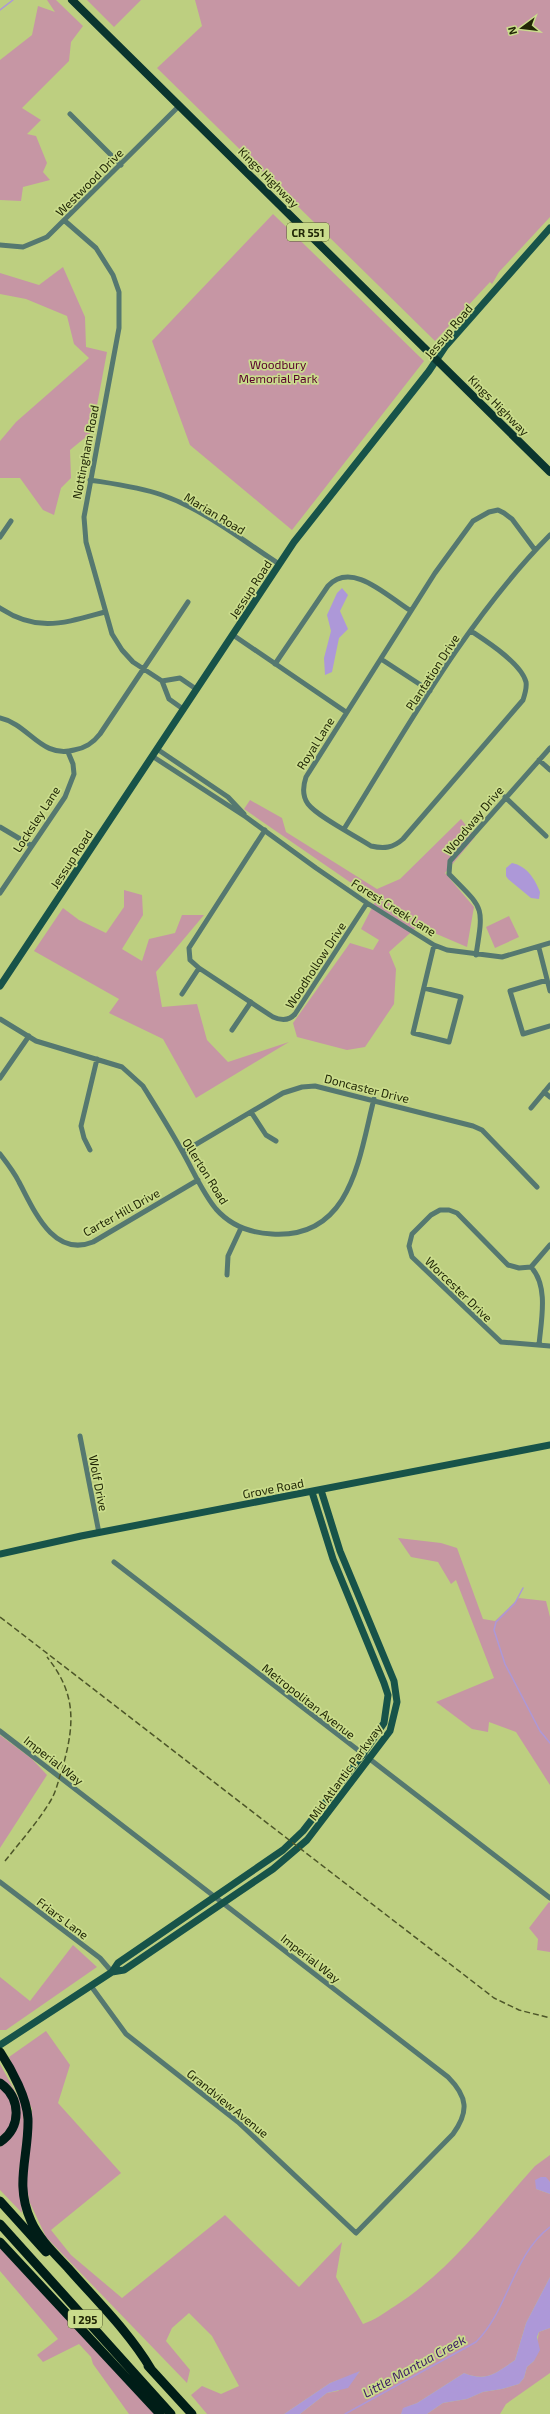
<svg xmlns="http://www.w3.org/2000/svg" width="550" height="2414" font-family="'Exo 2',sans-serif">
<style>
.green{fill:#c696a4}
.water{fill:#ad98d8}
.lines{fill:none;stroke-linecap:round;stroke-linejoin:round}
.stream{stroke:#ad98d8;stroke-width:1.5}
.street{stroke:#557870;stroke-width:5}
.secondary{stroke:#175349;stroke-width:7}
.primary{stroke:#0a352e;stroke-width:8}
.highway{stroke:#001d17;stroke-width:9}
.rail{stroke:#4d5628;stroke-width:1.5;stroke-dasharray:6 3;stroke-linecap:butt}
.labels{text-anchor:middle;dominant-baseline:central;stroke-width:3.5;stroke-linejoin:round;paint-order:stroke}
.shield{fill:#cadc8c;stroke:#545d2e;stroke-width:1}
.shield-label{font-size:11px;font-weight:bold;fill:#212706}
.street-label{font-size:12px;fill:#212706;stroke:#cadc8c}
.park-label{font-size:12px;fill:#58002b;stroke:#cadc8c}
.water-label{font-size:13px;font-style:italic;fill:#3c1c66;stroke:#cadc8c}
</style>
<rect width="100%" height="100%" fill="#bdcf80"/>
<path class="green" d="M47,0H56L83,26L71,42L69,61L22,108L41,120L27,134L36,136L47,163L43,172L50,180L23,187L21,201L0,200V60L32,35L38,6L55,12Z
M87,0H141L114,27Z
M195,0H550V217L499,272L492,284L490,282L435,341L157,68L202,26Z
M273,214L424,361L292,530L190,445L152,341Z
M63,267L85,317L86,347L107,352L92,432L70,450L71,478L61,488L54,515L43,510L20,478H0V441L16,422L89,358L74,344L67,316L26,299L0,294V273L39,285Z
M250,800L282,818L286,832L377,889L400,879L461,819L475,837L445,873L474,907L467,947L418,926L389,952L396,969L394,1004L365,1047L347,1050L297,1037L293,1023L350,943L373,950L379,940L361,929L376,900L244,809Z
M124,890L142,895L143,915L122,949L142,961L149,939L175,933L182,915H204L156,972L162,1007L197,1004L207,1040L228,1062L289,1042L196,1098L163,1039L109,1013L119,999L34,951L63,908L79,920L106,933L124,907Z
M509,916L519,937L495,948L486,927Z
M398,1538L441,1543L457,1548L483,1619L495,1621L519,1598L546,1601L550,1617V1785L516,1732L489,1722L488,1732L472,1729L436,1702L494,1678L456,1580L451,1584L438,1562L411,1557Z
M0,1735L32,1759L47,1775L0,1848Z
M549,1902L550,1903V1952L537,1950L538,1939L529,1928Z
M73,1945L97,1967L6,2030H0V1977L30,2001Z
M46,2031L70,2065L58,2103L121,2173L51,2230L71,2255L122,2298L225,2215L299,2287L342,2242L336,2277L363,2324C375,2320 384,2313 395,2306C450,2271 491,2215 535,2166L550,2155V2182L544,2177L538,2179L536,2189L550,2194V2277L526,2323L515,2360C496,2373 487,2382 464,2373L417,2403L404,2408L401,2414H300L327,2393L338,2391L360,2372L330,2383L284,2414H207L191,2395L202,2386L221,2394L239,2386L212,2336L189,2313L172,2328L166,2341L190,2370L187,2383L46,2237L30,2203L26,2185L32,2109L9,2057Z
M0,2064L22,2104L25,2131L19,2172L22,2213L0,2190V2147L11,2137L20,2122L19,2106L11,2086L0,2079Z
M0,2088C13,2097 13,2112 12,2126L0,2137Z
M0,2248L155,2414H129L93,2364L91,2357L79,2344L43,2362L37,2355L58,2339L0,2271Z
M550,2328V2373L506,2404L500,2414H427L443,2403L467,2399L483,2392L502,2389L519,2384L524,2378L527,2367L534,2361L539,2332Z"/>
<path class="water" d="M342,588L348,595L340,611L348,629L339,638L332,672L325,675L324,658L331,631L327,615L337,593Z
M512,863C527,866 535,879 540,892L539,899L531,898L508,879L506,876V868Z
M541,2177H546L550,2182V2194L536,2189L535,2180Z
M550,2277V2328L539,2332L537,2337L540,2350L534,2361L527,2367L524,2378L519,2384L502,2389L483,2392L467,2399L443,2403L427,2414H401L403,2408L417,2403L464,2373C487,2382 496,2373 515,2360L526,2323Z
M360,2371L348,2388L327,2393L300,2414H284L330,2383Z"/>
<g class="lines">
<path class="stream" d="M0,10L13,0
M523,1588L515,1603L496,1622L494,1630L505,1664L540,1731L550,1743
M345,2414L476,2342C508,2311 513,2254 550,2227"/>
<path class="street" d="M70,114L121,165
M65,221L96,248L113,275L119,292V328L84,517L86,542L112,634L122,650L133,662L162,681L169,699L183,709
M0,245L23,247L47,237L179,106
M90,480C115,484 139,487 162,495C205,510 242,540 279,564
M0,537L11,521
M0,608C38,633 64,623 105,612
M471,631C486,641 521,663 526,682C527,688 525,694 523,700L403,839C393,848 384,849 371,846C356,836 318,817 308,804C302,796 303,786 306,777L435,573L473,521L489,512L498,510L504,513L512,519L535,550
M233,635L346,712
M381,659L430,691
M275,664L328,586C352,560 388,597 411,611
M162,681L180,678L196,689
M0,718C29,724 41,759 74,750C86,748 93,743 100,734L188,602
M157,749L228,797L244,814
M152,756L246,817L316,868L367,903L434,945L447,950L502,957L550,943
M539,760L550,770
M505,797L546,836
M0,827L32,846
M344,829C407,728 466,620 550,535
M0,893L65,797L74,774L73,764L68,752
M539,948L550,991
M476,955C484,904 484,910 449,874L450,861L550,748
M199,968L273,1017C282,1021 289,1021 295,1014L367,903
M547,980L510,991L523,1034L550,1026
M424,988L461,997L449,1042L413,1033L434,945
M182,994L199,968L190,960L189,948L265,830
M0,1019L36,1041L122,1067L143,1086C156,1107 170,1129 182,1151C193,1170 202,1192 216,1209C231,1226 251,1233 272,1234C352,1239 359,1157 374,1099
M232,1030L251,1002
M0,1078L29,1036
M544,1092L550,1097
M531,1108L550,1085
M251,1112L266,1135L276,1141
M90,1150L84,1138L81,1126L97,1059
M183,1152L283,1093L302,1087L315,1086L473,1126L482,1130L537,1187
M0,1154C7,1163 14,1172 19,1182C34,1210 53,1258 93,1242L198,1180
M550,1245L531,1267L519,1268L508,1265L457,1213L449,1210H440L431,1215L412,1234L409,1246L412,1257L501,1342L550,1346
M531,1267C549,1286 541,1321 539,1345
M227,1275L228,1256L241,1228
M80,1436L99,1533
M114,1562L550,1898
M0,1731L448,2077C468,2097 469,2112 453,2134L356,2233L238,2122L126,2034L91,1986
M0,1882L100,1958L112,1972"/>
<path class="secondary" d="M0,986L294,542L429,371L445,347L550,228
M0,1554L81,1536L550,1445
M112,1972L118,1963L283,1850L303,1831L363,1754L384,1723L388,1695L384,1683L333,1559L312,1492
M0,2045L112,1972L124,1970L273,1869L307,1840L390,1731L397,1702L394,1681L340,1551L321,1490"/>
<path class="primary" d="M72,0L550,472"/>
<path class="highway" d="M0,2052C12,2070 27,2098 28,2119C29,2156 14,2184 31,2221C39,2239 55,2254 68,2268C97,2301 129,2332 151,2369
M0,2083C21,2098 22,2127 0,2142
M0,2201L46,2252
M0,2224L171,2414
M0,2242L160,2414
M148,2366L192,2414"/>
<path class="rail" d="M0,1617L494,1998L519,2010L550,2018
M5,1861C20,1842 38,1822 51,1800C57,1790 59,1777 63,1766C75,1723 76,1693 47,1657"/>
</g>
<g class="labels">
<g class="shield">
<rect x="287" y="223" width="42" height="18" rx="3"/>
<rect x="68" y="2310" width="34" height="18" rx="3"/>
</g>
<g class="shield-label">
<text x="308" y="232">CR 551</text>
<text x="85" y="2319">I 295</text>
</g>
<g class="street-label">
<text transform="translate(269 177) rotate(45)">Kings Highway</text>
<text transform="translate(89 182) rotate(-45)">Westwood Drive</text>
<text transform="translate(448 331) rotate(-50)">Jessup Road</text>
<text transform="translate(499 405) rotate(45)">Kings Highway</text>
<text transform="translate(85 452) rotate(-79)">Nottingham Road</text>
<text transform="translate(215 513) rotate(31)">Marian Road</text>
<text transform="translate(250 589) rotate(-57)">Jessup Road</text>
<text transform="translate(432 672) rotate(-57)">Plantation Drive</text>
<text transform="translate(315 743) rotate(-58)">Royal Lane</text>
<text transform="translate(36 819) rotate(-57)">Locksley Lane</text>
<text transform="translate(473 820) rotate(-50)">Woodway Drive</text>
<text transform="translate(71 859) rotate(-57)">Jessup Road</text>
<text transform="translate(394 907) rotate(32)">Forest Creek Lane</text>
<text transform="translate(315 965) rotate(-57)">Woodhollow Drive</text>
<text transform="translate(367 1088) rotate(14)">Doncaster Drive</text>
<text transform="translate(206 1171) rotate(58)">Ollerton Road</text>
<text transform="translate(121 1212) rotate(-29)">Carter Hill Drive</text>
<text transform="translate(459 1289) rotate(44)">Worcester Drive</text>
<text transform="translate(99 1483) rotate(79)">Wolf Drive</text>
<text transform="translate(273 1488) rotate(-11)">Grove Road</text>
<text transform="translate(309 1701) rotate(38)">Metropolitan Avenue</text>
<text transform="translate(54 1760) rotate(38)">Imperial Way</text>
<text transform="translate(345 1772) rotate(-54)">Mid Atlantic Parkway</text>
<text transform="translate(63 1918) rotate(37)">Friars Lane</text>
<text transform="translate(311 1958) rotate(38)">Imperial Way</text>
<text transform="translate(228 2103) rotate(39)">Grandview Avenue</text>
</g>
<g class="park-label">
<text x="278" y="364">Woodbury<tspan x="278" dy="14">Memorial Park</tspan></text>
</g>
<g class="water-label">
<text transform="translate(414 2366) rotate(-29)">Little Mantua Creek</text>
</g>
</g>
<g transform="translate(522 28) rotate(255)" stroke="#cadc8c" stroke-width="3" paint-order="stroke">
<path d="M0-3L7 15L0 10L-7 15Z" fill="#212706"/>
<text y="-6" font-size="11" font-weight="bold" text-anchor="middle" fill="#212706">N</text>
</g>
</svg>
